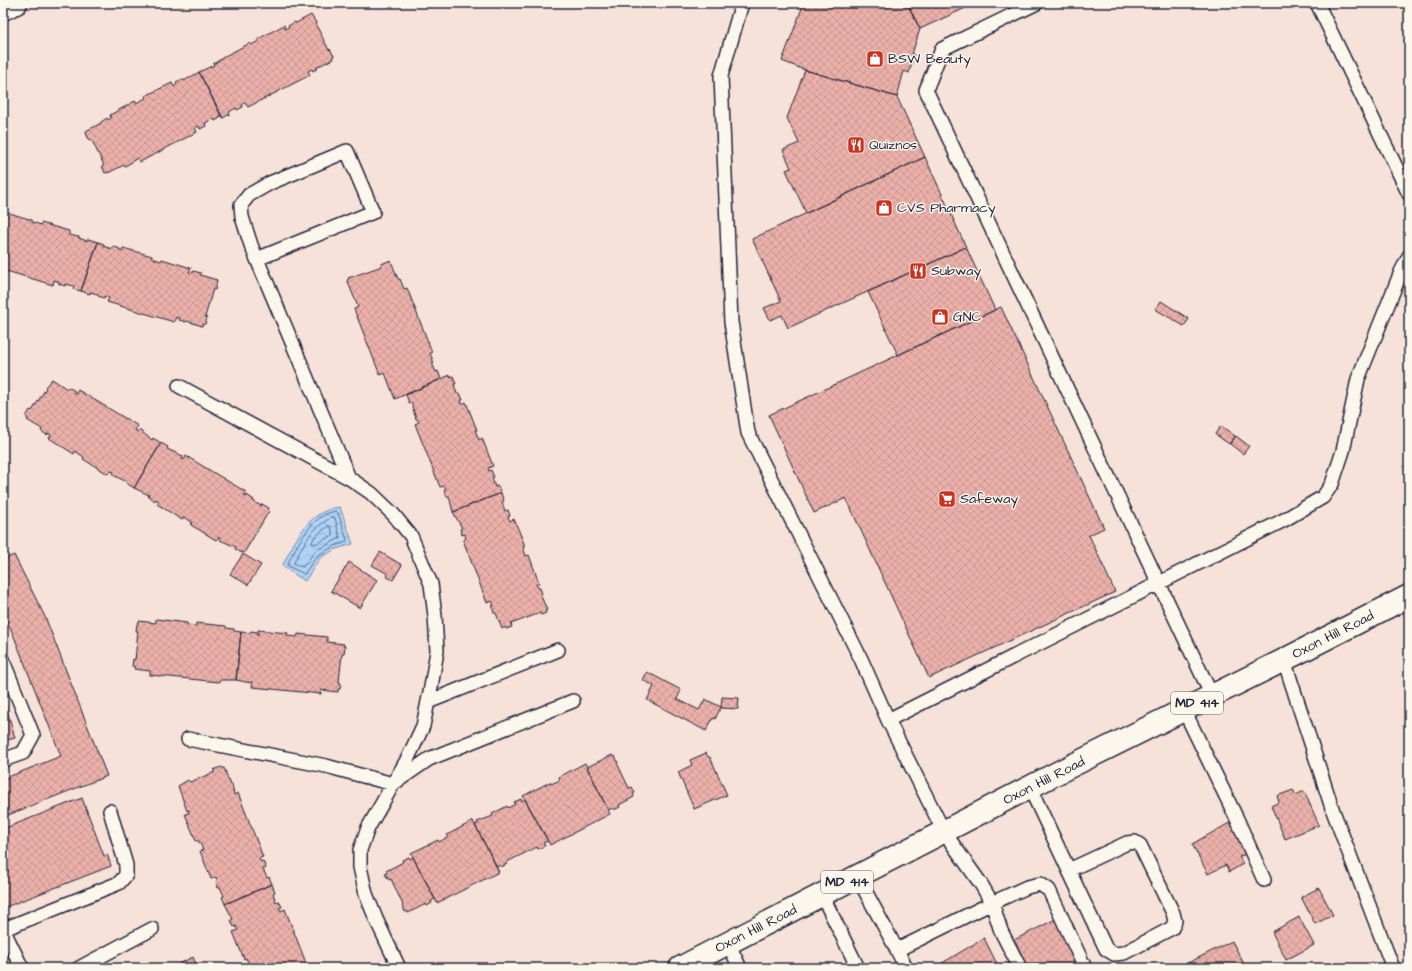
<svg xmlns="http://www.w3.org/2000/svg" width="1412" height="971" font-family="'Architects Daughter',sans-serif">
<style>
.water{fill:url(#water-waves);stroke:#768cac}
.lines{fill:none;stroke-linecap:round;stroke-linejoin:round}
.shore{stroke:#5a6986;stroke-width:1}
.building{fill:url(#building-cross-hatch);stroke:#22223b}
.lane-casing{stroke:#22223b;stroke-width:16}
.primary-casing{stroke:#22223b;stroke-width:25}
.highway-casing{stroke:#22223b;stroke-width:25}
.lane{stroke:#fbf7ec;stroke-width:13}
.primary{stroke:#fbf7ec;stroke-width:22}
.highway{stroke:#fbf7ec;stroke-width:22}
.labels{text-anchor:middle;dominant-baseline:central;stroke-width:3;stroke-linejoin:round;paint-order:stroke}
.shield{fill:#fbf7ec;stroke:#636270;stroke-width:1}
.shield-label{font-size:13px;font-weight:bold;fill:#22223b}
.poi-label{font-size:14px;fill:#22223b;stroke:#fbf7ec;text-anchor:start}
.street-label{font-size:14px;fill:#22223b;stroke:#fbf7ec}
</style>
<defs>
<pattern id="water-waves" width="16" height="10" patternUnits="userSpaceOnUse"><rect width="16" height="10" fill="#aed3f7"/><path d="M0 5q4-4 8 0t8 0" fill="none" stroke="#95b5d5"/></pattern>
<pattern id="building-cross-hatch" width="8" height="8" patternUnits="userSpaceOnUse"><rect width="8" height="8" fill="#ebb0a9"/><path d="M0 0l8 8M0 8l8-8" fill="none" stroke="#c99792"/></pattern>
</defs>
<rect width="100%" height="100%" fill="#f6e2d8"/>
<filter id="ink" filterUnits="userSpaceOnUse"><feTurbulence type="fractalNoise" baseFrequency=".025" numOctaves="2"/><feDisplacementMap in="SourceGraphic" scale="8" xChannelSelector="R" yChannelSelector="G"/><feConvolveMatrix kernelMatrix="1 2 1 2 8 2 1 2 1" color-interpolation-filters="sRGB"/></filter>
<g filter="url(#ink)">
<path class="water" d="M340,507L353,544L336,549L320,558L305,581L282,566C296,540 307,511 340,507Z"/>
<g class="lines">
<path class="shore" d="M336,511L338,513L347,540L346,542L335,546L318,555L304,574L288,566V563C298,544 311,515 336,511Z
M332,517L335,518L340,538L315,551L303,567L295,564L294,562C306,540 310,530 332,517Z
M329,526L331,527L333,535L315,544L312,543C313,536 323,530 329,526Z"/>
</g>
<path class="building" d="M804,3H907L920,29L912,54L914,55L909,73L904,71L897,97L805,70L782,61Z
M907,3H976L920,29Z
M311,15L317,24L316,25L329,50L330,49L334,56L332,57L333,59L317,67L318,68L313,71L312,69L308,71L310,75L248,107L245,103L242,105L243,107L237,110L236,108L229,112L230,114L223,118L199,72L214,65L213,64L223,58V57L250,43L251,45L259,41L258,39L284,25L285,29L289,27L288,26L295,22L296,23Z
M805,70L897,97L925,157L806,213L786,170L791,168L783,150L799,143L787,118Z
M199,72L221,116L219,117L220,118L215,121L214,119L205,123L206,126L200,129L199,126L195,128L197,132L140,162L138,158L132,161V162L125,166L124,165L108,173L107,172L105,173L102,166L104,165L91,139L89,140L86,133H87L86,131L101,123V122L107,118L108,120L111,118L110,115L135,101L136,103L146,98L145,96L172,83L174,87L177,84L176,82L183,79L184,81Z
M925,157L966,247L788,328L782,315L770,320L764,308L781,301L752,239Z
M3,211L32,220V222L41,225V223L69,231V235L79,237V238L87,241L88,239L98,242L81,291L73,289L74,286L65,284V286L59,284V282L54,280L53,285L3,270Z
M98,242L104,244L103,246L112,249L113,246L120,249V251L122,252L123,248L152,256V258L161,261L162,259L191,268L189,272L193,273V271L201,273L200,275L217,280L215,290L213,289L205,317L207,318L205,324H203L202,326L187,321L186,322L179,320L180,318L176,317L174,322L107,302L109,298L105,296L104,298L98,296V294L90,292V294L81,291Z
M966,247L995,310L898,355L868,292Z
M389,261L390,262L391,261L398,279H400L404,289L407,288L432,352L430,353L434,363H432L436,372L438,371L441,379L395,399L385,373L380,375L354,309L358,307L347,280L349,279L348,278L382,266L381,264Z
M1161,301L1189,319L1184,326L1155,309Z
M1001,307L1104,528L1089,535L1115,592L929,678L846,498L814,513L769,415Z
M450,375L451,377L453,376L456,384H454L457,394L460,393L463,400H461L462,404L466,402L477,430H475L479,440L482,438L493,466L488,468L489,471L491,470L494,477L492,478L495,487L498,486L501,493L453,512L449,496L447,497L444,490L446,489L444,486L440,487L415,424L419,422L417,419H416L411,402L409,403L406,395Z
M52,379L67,389L68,387L75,391L74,393L76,394L78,390L138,426L135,430L138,432L139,430L152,440L153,438L161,443L134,488L126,483L127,482L113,475L114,472L111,471L108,474L83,459L84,457L75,451L74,454L49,438L51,435L49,433L47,435L41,431L42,429L27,420L28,418L26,417L30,410L32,411L46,388L45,387Z
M1221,426L1235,436L1229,444L1215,434Z
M1236,436L1249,446L1243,454L1230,444Z
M161,443L168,447L167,449L183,456L182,459L184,460L186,456L246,492L244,496L246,497L247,495L254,500L253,501L261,506L262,504L269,508L268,510L269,511L244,553L242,552V553L235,549L236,547L220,540L221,538L219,537L216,540L191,525L192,522L184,517L182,520L157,504L159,501L156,499L155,501L148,496L149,495L134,488Z
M501,493L504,501L502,502L505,511L508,510L510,516L508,517L510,521L514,519L525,546L523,547L526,556L529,555L539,583L536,584L538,588H540L542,594H540L547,610L545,611L546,613L541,615L540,613L511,624L512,627L506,629L505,627L502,629L496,613H494L492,606H494L492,601L487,603L463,540L466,538L465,534L462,535L460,529L462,528L453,512Z
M380,552L402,565L393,580L387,577L388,574L372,565Z
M243,554L261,565L248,585L230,574Z
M14,555L46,619L107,776L3,817V779L61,756L13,634L3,613V560Z
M349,562L377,580L360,608L331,591Z
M156,619L187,623V625L196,626V623L226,626V628L234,629V631L241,632L236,680H220L219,682L150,675V671L134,669L135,667L132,666L133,659L135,660L138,631H136L137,624H138L139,621L156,623Z
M258,630L288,633L287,636L297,637L298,634L327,637V642L344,644L343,646H345L344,654H342L339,682L341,683L340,689H338V692L321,690V694L252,687L253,682H251V683L236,680L241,632L250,633L251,631L257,632V635H258Z
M647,672L681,690L677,699L699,710L705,699L721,707L715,719L713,718L706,731L647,700L654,686L643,680Z
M3,696L15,738L3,741Z
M722,697L739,698L738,709L721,708Z
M706,753L708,757H710L727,795L694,809L678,772L692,765L690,760Z
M612,755L613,757L615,756L618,762L617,763L629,788L632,787L635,793L633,794L634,797L619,805L620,807L614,810L613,808L608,810L587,767Z
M585,763L610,814L550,845L523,796L550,782L551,784L560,780L559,777Z
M221,767L222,768H224L230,784H232L234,795L238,793L263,857L259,858L261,862L263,861L266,868L263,869L267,878L269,877L272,884L225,904L222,897L224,896L220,887L218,888L216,881L217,880L216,877L211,879L200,851L203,850L199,841H196L185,814L189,813V810L187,811L178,786L188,780L190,782L215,772L213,770Z
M1293,790L1296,795L1304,791L1319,825L1285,839L1271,806L1279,802L1277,796Z
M82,798L104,856L107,854L111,866L3,908V829Z
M521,799L522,801L525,799L548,841L543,843L545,846L538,849L537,847L507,862V864L501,867L500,865L497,867L475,825L478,824L477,822L493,816L492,814L507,806L508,808L515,804L514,802Z
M473,821L499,872L437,903L411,853L438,840L439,842L448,837L447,835Z
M1233,821L1250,852L1239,857L1243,864L1229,872L1226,865L1208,874L1192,844Z
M409,857L410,859L413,857L435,899L431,901L432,903L427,906L426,904L408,913L407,911L405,912L402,906L403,905L391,879L389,880L385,874L387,873L386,871L403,862L402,860Z
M272,884L275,892L273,893L276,902L279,901L282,907L279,908L281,911L285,909L308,968H248L250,967L246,958L244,959L233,932L238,930L236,926L234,927L231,920L233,919L225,904Z
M1319,888L1333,915L1315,924L1301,897Z
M1299,917L1314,945L1286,960L1272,932Z
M1056,919L1081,968H1028L1014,940Z
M984,938L999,968H934Z
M1232,941L1246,968H1178Z
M193,957L198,968H171Z"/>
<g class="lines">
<defs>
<path id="lane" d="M742,3L721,76L731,322L748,433L861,659L888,720
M1037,3L942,49L926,90L1212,696
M1317,3L1409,194
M257,259L373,212L347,151L270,183L249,195L241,205L242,217L251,245L349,478
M179,386L349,478L371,493L393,514L411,536L431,584L435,616L437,651L431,687L423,726L408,758L368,828L360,850V867L366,894L376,919L399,968
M1284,660L1333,811L1393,968
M3,661L33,735L23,753L3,760
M428,702L558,650
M1184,710L1237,819L1264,880
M188,739L326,766L393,784L429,759L573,701
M1030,788L1106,949L1114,954L1124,953L1172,928L1175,921L1173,913L1140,845L1135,842L1127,843L1069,870
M857,876L897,950L992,903L981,884L944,832L888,720L1284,520L1323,497L1332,484L1343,451L1358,379L1401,272L1409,256
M822,895L858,968
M3,929L22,968
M4,929L119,883L126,875V865L110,811
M728,943L740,968
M897,950L906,968
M79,968L152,929
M1020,968L1001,931L992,903L1027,887L1040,884L1049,890L1085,968"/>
<path id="primary" d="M680,968L1061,771L1284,660L1409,596"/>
<path id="highway" d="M3,9L16,3"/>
</defs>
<use href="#lane" class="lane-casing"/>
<use href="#primary" class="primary-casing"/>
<use href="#highway" class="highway-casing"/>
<use href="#lane" class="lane"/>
<use href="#primary" class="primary"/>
<use href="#highway" class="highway"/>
</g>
</g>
<defs>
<symbol id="shop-square" viewBox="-11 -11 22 22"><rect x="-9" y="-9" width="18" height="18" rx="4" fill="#c8321e" stroke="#fbf7ec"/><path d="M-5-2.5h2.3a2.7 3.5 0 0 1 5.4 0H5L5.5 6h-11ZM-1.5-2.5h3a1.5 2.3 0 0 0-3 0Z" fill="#fff"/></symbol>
<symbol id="restaurant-square" viewBox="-11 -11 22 22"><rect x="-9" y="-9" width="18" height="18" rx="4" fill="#c8321e" stroke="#fbf7ec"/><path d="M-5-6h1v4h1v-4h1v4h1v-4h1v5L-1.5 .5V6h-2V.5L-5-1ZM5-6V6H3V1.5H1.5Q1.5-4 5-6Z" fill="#fff"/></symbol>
<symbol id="supermarket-square" viewBox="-11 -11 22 22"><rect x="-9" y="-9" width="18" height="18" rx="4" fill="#c8321e" stroke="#fbf7ec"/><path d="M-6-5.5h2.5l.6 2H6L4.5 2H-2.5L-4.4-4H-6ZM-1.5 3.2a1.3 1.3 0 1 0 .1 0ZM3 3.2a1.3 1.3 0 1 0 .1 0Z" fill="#fff"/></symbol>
</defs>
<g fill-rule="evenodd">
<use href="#shop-square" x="865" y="49" width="20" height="20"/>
<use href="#restaurant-square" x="846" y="135" width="20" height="20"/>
<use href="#shop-square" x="874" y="198" width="20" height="20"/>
<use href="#restaurant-square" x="908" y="261" width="20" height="20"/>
<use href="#shop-square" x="930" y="307" width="20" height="20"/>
<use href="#supermarket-square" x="937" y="489" width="20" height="20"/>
</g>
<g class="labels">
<g class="shield">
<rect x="1171" y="692" width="52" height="22" rx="3"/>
<rect x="821" y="871" width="52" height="22" rx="3"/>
</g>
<g class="shield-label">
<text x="1197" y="703">MD 414</text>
<text x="847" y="882">MD 414</text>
</g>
<g class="poi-label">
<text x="888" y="59">BSW Beauty</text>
<text x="869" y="145">Quiznos</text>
<text x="897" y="208">CVS Pharmacy</text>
<text x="931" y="271">Subway</text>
<text x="953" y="317">GNC</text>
<text x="960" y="499">Safeway</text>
</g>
<g class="street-label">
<text transform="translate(1333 635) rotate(-27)">Oxon Hill Road</text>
<text transform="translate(1044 781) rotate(-27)">Oxon Hill Road</text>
<text transform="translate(756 929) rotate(-27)">Oxon Hill Road</text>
</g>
</g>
<rect width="1412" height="971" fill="none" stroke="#fbf7ec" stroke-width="16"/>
<rect x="8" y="8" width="1396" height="955" fill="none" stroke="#22223b" stroke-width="1.5" filter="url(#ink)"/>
</svg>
